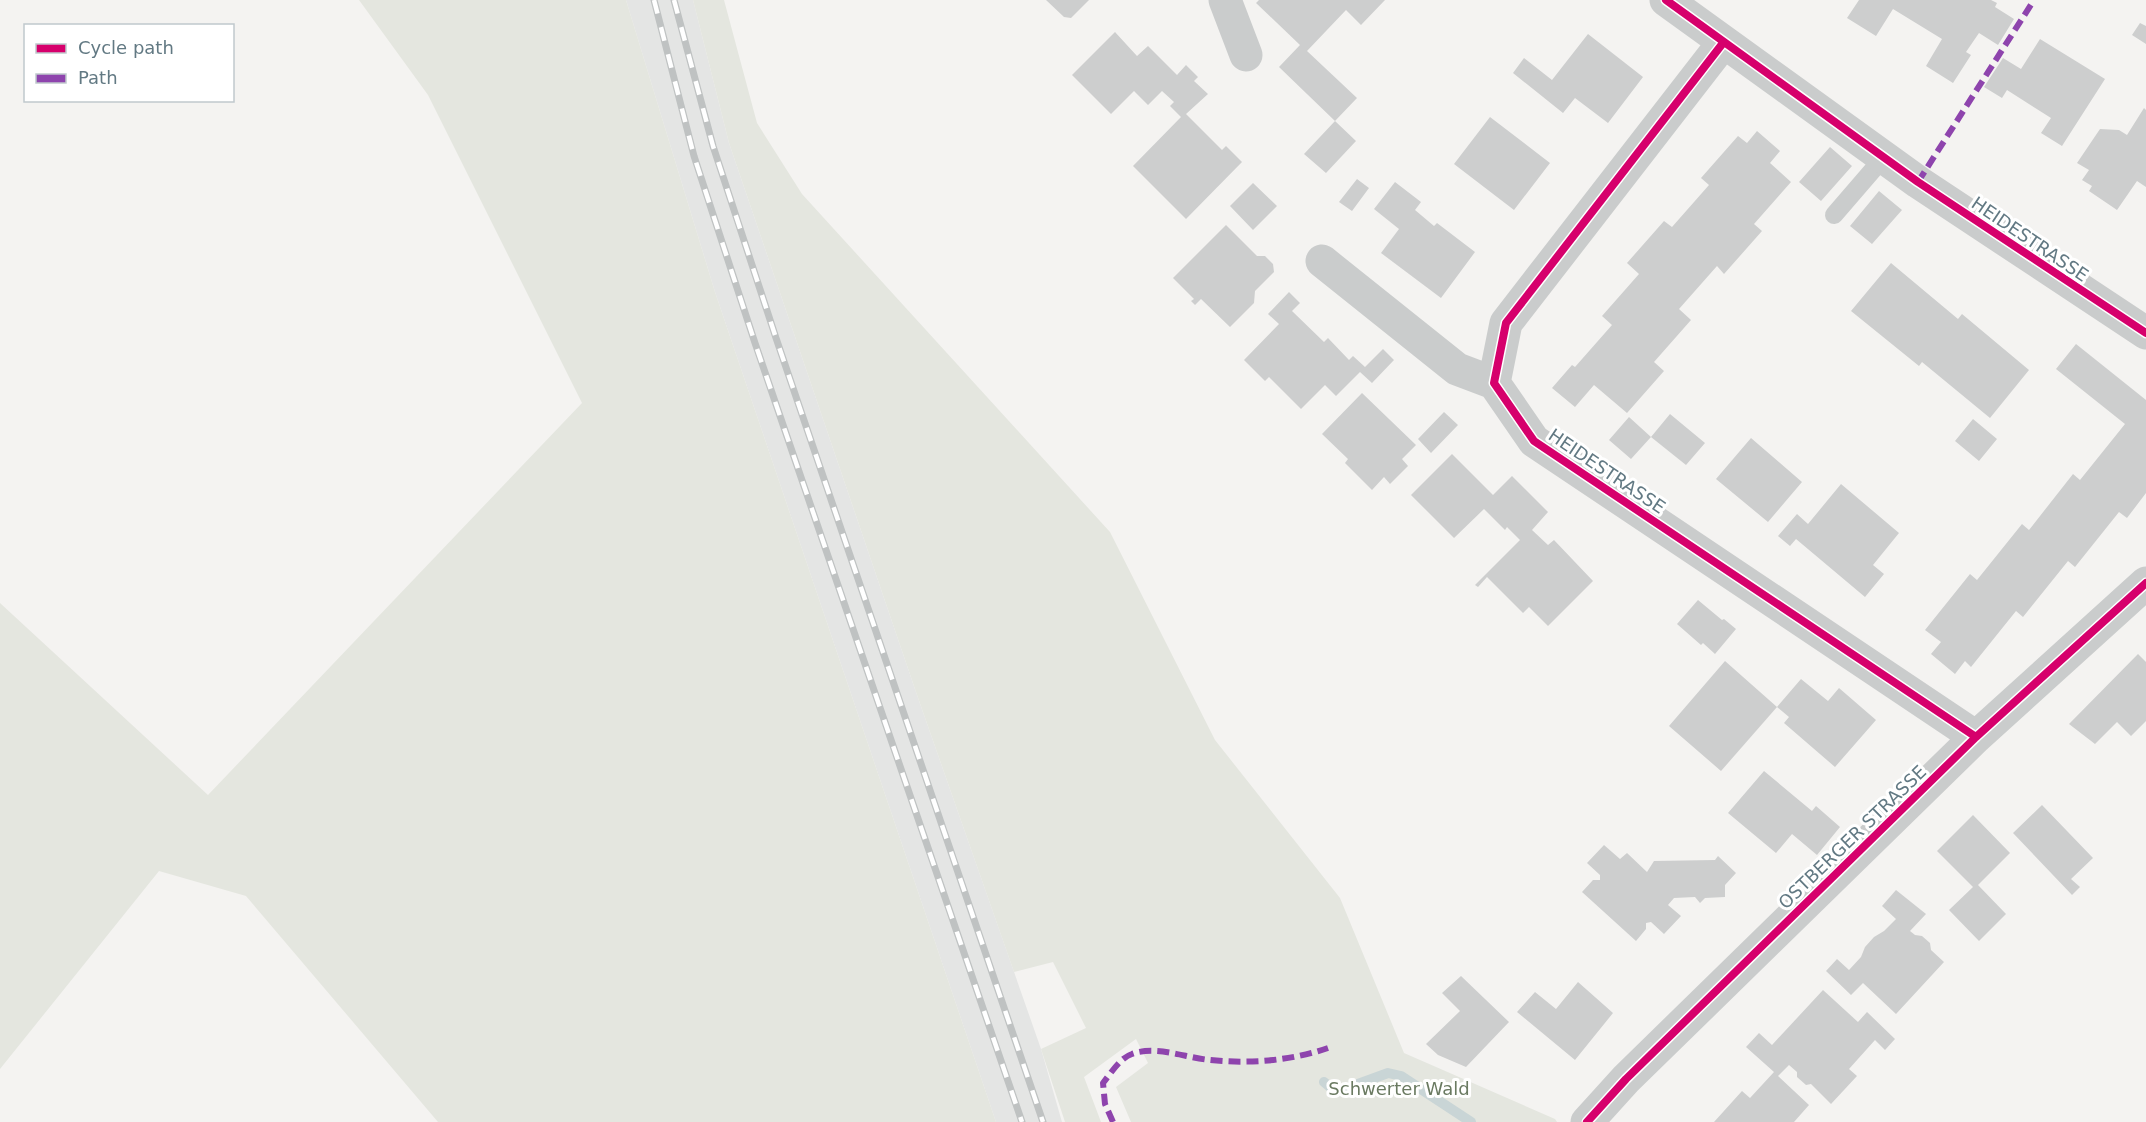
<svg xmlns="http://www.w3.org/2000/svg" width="2146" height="1122" font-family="'DejaVu Sans',sans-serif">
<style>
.built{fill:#e4e5e4}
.green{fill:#e4e6df}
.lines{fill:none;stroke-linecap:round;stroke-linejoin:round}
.stream{stroke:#c9d5d6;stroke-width:10}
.building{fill:#cdcece}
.lane{stroke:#cacccc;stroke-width:18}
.street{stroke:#cacccc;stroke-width:33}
.rail-casing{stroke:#bfc2c2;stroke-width:7}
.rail{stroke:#fff;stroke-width:4.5;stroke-dasharray:14;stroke-linecap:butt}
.quiet{stroke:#8e44ad;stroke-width:6;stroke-dasharray:12 6;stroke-linecap:butt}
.cycleway-casing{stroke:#fff;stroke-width:11}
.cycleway{stroke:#d6006c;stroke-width:8}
.labels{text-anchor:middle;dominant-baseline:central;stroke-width:6;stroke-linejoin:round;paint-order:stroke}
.street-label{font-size:18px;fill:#627983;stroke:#fff}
.park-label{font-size:18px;fill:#6a7a61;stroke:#fff}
</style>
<rect width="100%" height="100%" fill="#f4f3f1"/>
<path class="built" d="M626,0H693L729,143L917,695L1041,1049L1062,1122H996L715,292Z"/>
<path class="green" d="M359,0H626L715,292L996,1122H438L246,896L159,871L0,1069V603L208,795L582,403L428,95Z
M693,0H724L757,123L802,194L1110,532L1215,740L1340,898L1404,1053L1555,1119L1557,1122H1131L1116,1087L1148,1063L1136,1039L1084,1077L1101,1122H1065L1041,1049L1086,1028L1053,962L1014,972L917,695L729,143Z"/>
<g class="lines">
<path class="stream" d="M1324,1082L1336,1092L1388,1073L1401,1076L1471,1122"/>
</g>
<path class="building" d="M1046,0H1089L1071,18L1064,17Z
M1259,0H1385L1361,25L1346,10L1307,51L1357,98L1335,121L1279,67L1300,45L1256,3Z
M1859,0H1991L1997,3L1995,7L2014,19L1998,45L1979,33L1966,52L1971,55L1953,83L1926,66L1942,39L1893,9L1876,36L1847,18Z
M2140,23L2146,26V44L2132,35Z
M1115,32L1137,56L1148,46L1177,75L1186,65L1198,77L1194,81L1208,94L1186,114L1222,150L1226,146L1242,162L1186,219L1133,166L1181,117L1170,106L1174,102L1162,91L1148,105L1134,91L1111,114L1072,75Z
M1588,34L1643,77L1608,123L1575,98L1563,113L1513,73L1524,58L1552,80Z
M2040,39L2105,79L2062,146L2041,133L2051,118L2007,90L2002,98L1984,87L2003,58L2021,69Z
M2144,108L2146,110V187L2137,181L2117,210L2089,191L2092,186L2082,180L2089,170L2077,163L2100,129L2119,130L2127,135Z
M1490,117L1550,163L1514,210L1454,164Z
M1335,121L1356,141L1326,173L1304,154Z
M1757,131L1780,151L1770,163L1791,182L1754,224L1762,231L1724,274L1717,266L1679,309L1691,320L1654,362L1664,371L1627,413L1594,385L1575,407L1552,388L1572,365L1575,367L1612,325L1602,316L1639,274L1627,263L1664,221L1672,227L1709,185L1701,178L1738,136L1747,143Z
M1830,147L1852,166L1821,201L1799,182Z
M1357,179L1369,188L1352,211L1339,202Z
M1395,182L1421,202L1415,210L1434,226L1437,223L1475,252L1441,298L1381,253L1399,229L1374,209Z
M1253,183L1277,206L1253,230L1230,206Z
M1879,191L1902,210L1872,244L1850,226Z
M1226,225L1257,256H1265L1273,264L1274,272L1255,291L1254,303L1230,327L1201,299L1195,305L1191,301L1194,299L1173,278Z
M1891,263L1958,319L1962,314L2029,370L1990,418L1922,362L1919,366L1851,311Z
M1289,292L1300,303L1292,311L1324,342L1328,338L1349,360L1353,356L1365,367L1383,349L1394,360L1372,383L1360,372L1336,396L1325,385L1301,409L1269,377L1265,381L1244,360L1279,324L1268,314Z
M2076,344L2146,400V493L2127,518L2119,512L2075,567L2068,561L2023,617L2016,611L1971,667L1965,661L1955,674L1931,654L1941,642L1925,630L1970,574L1977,580L2022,524L2029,530L2073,474L2080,480L2125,424L2056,369Z
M1362,393L1416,445L1402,459L1408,466L1390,484L1384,477L1372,490L1345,463L1348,459L1322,434Z
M1444,412L1458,425L1431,453L1418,439Z
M1670,414L1705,443L1686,465L1651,437Z
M1629,417L1651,437L1631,459L1609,440Z
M1973,419L1997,439L1979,461L1955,441Z
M1751,438L1802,482L1768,522L1716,479Z
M1452,454L1493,495L1512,476L1548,512L1532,530L1548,545L1554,540L1593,581L1548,626L1529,607L1523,613L1487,577L1478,587L1475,585L1520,540L1507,527L1505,530L1484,509L1454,538L1411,495Z
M1841,484L1899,533L1873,565L1884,574L1865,597L1796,539L1790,546L1778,536L1797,514L1808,524Z
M1698,600L1722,620L1724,619L1736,629L1715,654L1703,643L1701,645L1677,624Z
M2138,654L2146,662V721L2131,736L2117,722L2095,744L2069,724Z
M1725,661L1777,707L1721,771L1669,726Z
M1801,679L1828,701L1839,688L1876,720L1835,767L1784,723L1789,717L1777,707Z
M1764,771L1812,811L1816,806L1840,827L1817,855L1792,834L1776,853L1728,813Z
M2042,805L2093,858L2071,879L2080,887L2072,895L2013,833Z
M1973,815L2010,853L1978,885L2006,914L1979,941L1949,910L1973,887L1937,851Z
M1604,845L1620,859L1627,853L1647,872L1654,861L1715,860L1718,856L1736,873L1725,885V897L1705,898L1700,903L1695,897L1674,898L1668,905L1681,916L1664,934L1651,922L1646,923V929L1636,941L1582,892L1593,880H1600V875L1587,863Z
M1896,890L1926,914L1910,931L1915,935L1922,936L1930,943L1931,950L1944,962L1896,1014L1863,983L1851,995L1826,971L1837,959L1849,970L1861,957L1865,947L1874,937L1884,931L1896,919L1882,906Z
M1461,976L1509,1022L1466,1067L1438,1055L1426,1044L1460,1011L1442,993Z
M1578,982L1613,1013L1575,1060L1517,1012L1535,992L1556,1009Z
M1823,990L1858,1022L1867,1012L1895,1039L1885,1050L1875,1040L1849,1069L1857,1076L1831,1104L1811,1084L1806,1085L1797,1077V1072L1789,1065L1778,1076L1809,1105L1794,1122H1714L1742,1091L1750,1098L1774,1072L1746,1047L1759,1033L1772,1045Z"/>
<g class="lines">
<path class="lane" d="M1834,215L1884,157"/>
<path class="street" d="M1225,0L1246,55
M1666,0L1918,182L2146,333
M1723,43L1506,323L1494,383L1534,441L1976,737
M1322,261L1457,369L1494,383
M1587,1122L1626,1079L1976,737L2146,583"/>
<defs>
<path id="rail" d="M654,0L694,156L755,343L1022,1122
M674,0L713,146L776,338L1043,1122"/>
</defs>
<use href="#rail" class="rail-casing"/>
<use href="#rail" class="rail"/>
<path class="quiet" d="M1918,182L2034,0
M1113,1122L1105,1104L1103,1083C1111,1073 1120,1058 1132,1054C1156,1045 1186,1058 1210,1060C1250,1064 1289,1061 1328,1048"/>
<defs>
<path id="cycleway" d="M1666,0L1918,182L2146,333
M1723,43L1506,323L1494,383L1534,441L1976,737
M1587,1122L1626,1079L1976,737L2146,583"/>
</defs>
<use href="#cycleway" class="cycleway-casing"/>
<use href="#cycleway" class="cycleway"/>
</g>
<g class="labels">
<g class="street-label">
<text transform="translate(2030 239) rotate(34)">HEIDESTRASSE</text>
<text transform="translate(1607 471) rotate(34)">HEIDESTRASSE</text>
<text transform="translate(1852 837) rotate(-44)">OSTBERGER STRASSE</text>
</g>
<g class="park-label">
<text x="1399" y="1088">Schwerter Wald</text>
</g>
</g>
<rect x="24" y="24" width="210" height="78" fill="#ffffff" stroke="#c0c9cd" stroke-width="1.5"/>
<rect x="36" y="44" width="30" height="9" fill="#d6006c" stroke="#c0c9cd" stroke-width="1.5"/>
<text x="78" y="54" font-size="18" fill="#627983">Cycle path</text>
<rect x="36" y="74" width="30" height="9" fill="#8e44ad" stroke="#c0c9cd" stroke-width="1.5"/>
<text x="78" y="84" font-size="18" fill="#627983">Path</text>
</svg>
